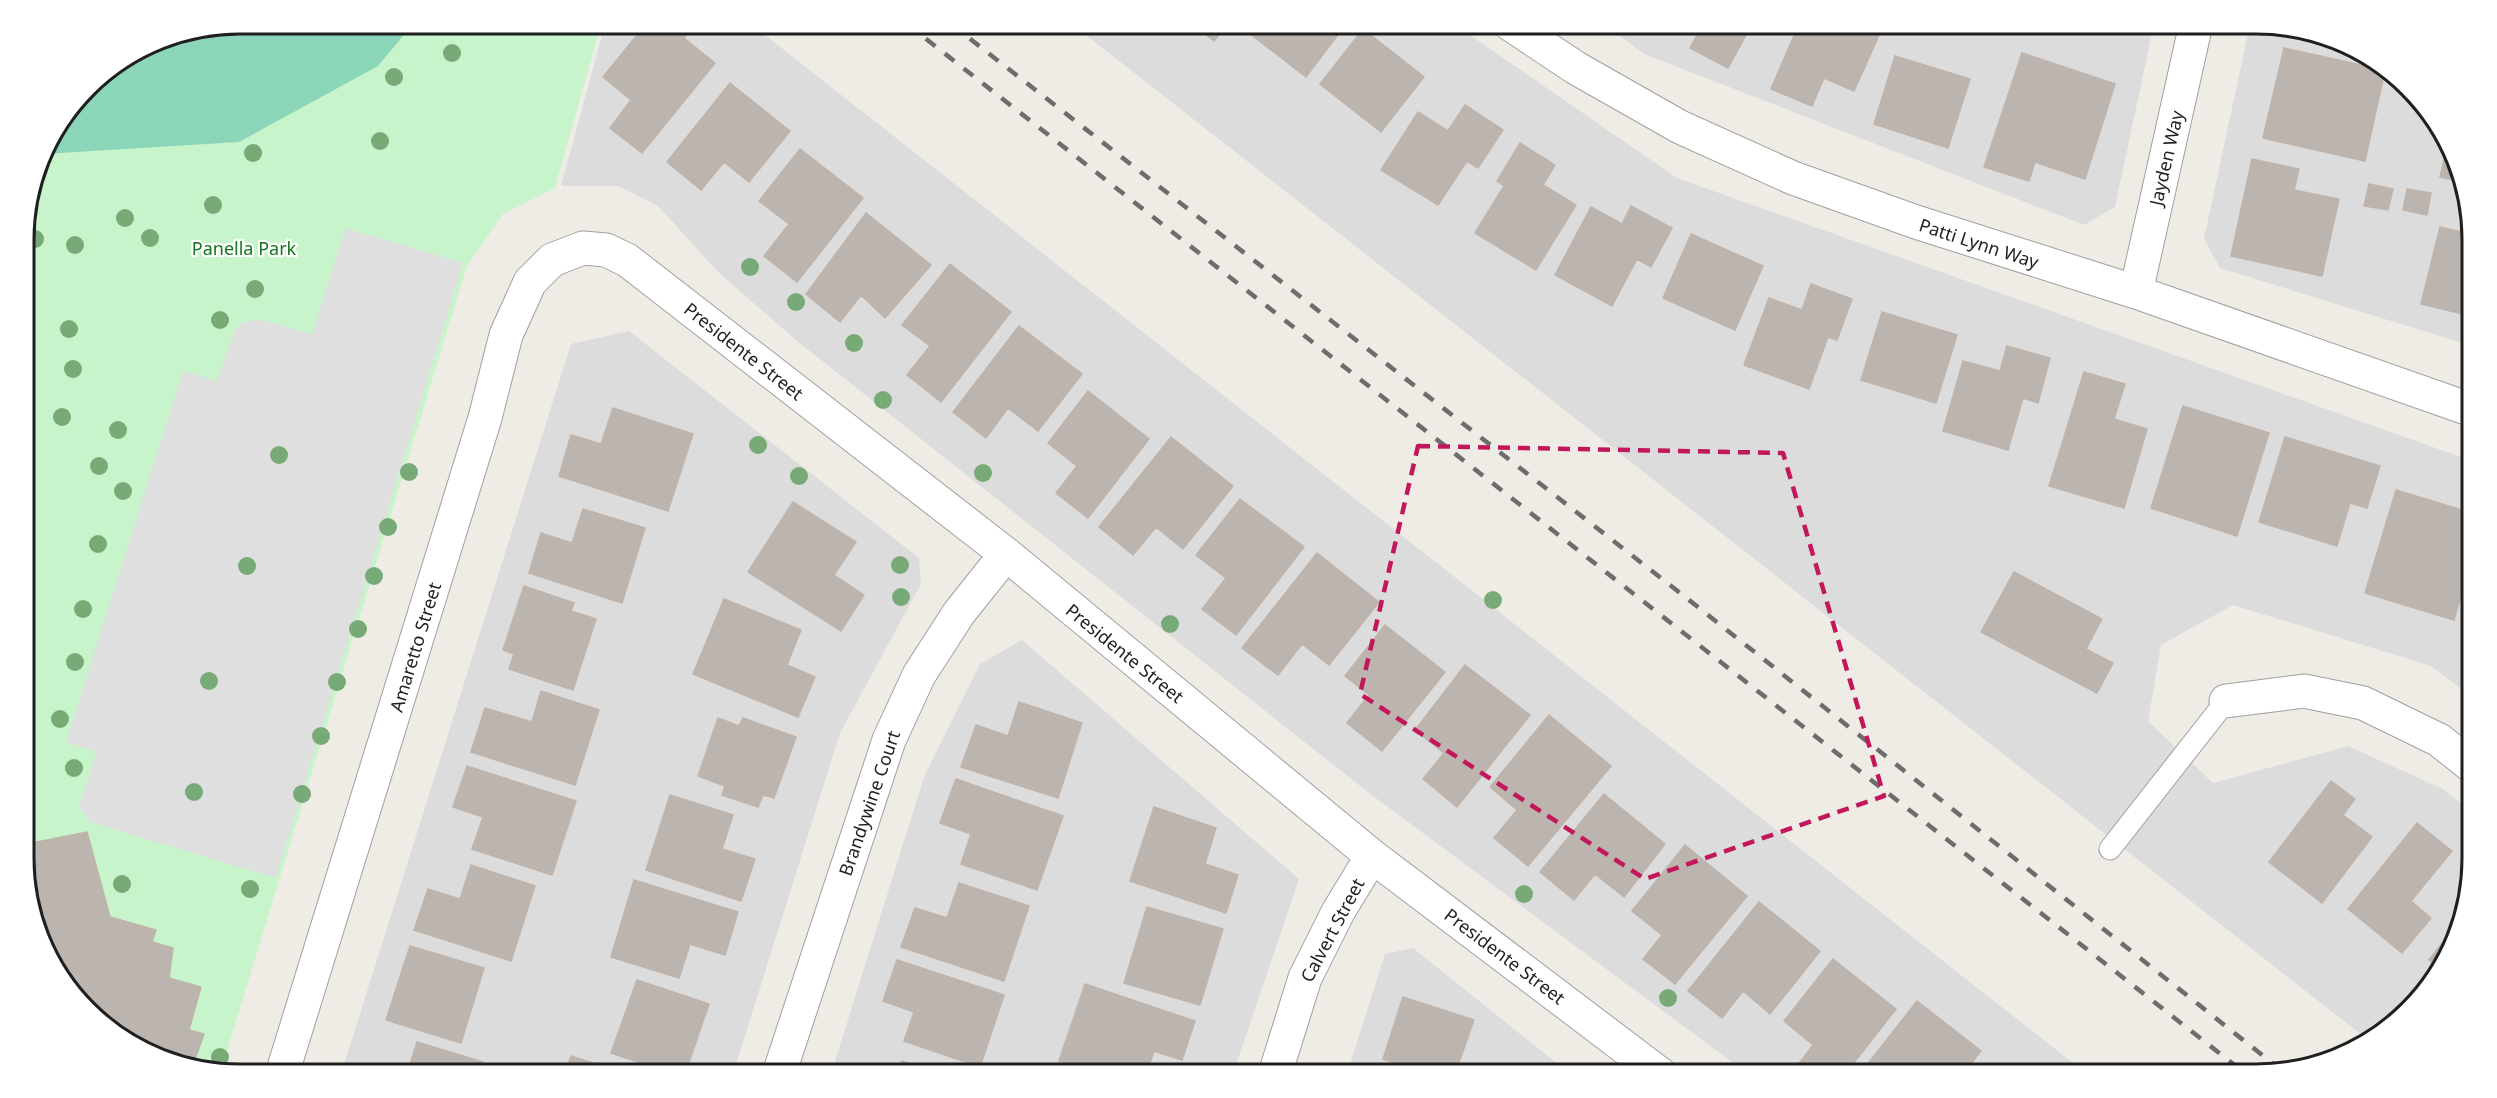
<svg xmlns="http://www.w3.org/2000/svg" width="2497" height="1098" font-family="'Noto Sans',sans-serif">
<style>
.residential{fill:#dddcdc}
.park{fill:#c7f4cb}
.pitch{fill:#8bd6b9}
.parking{fill:#dfdfdf}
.building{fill:#bcb5af;stroke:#bfb3aa;stroke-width:1.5}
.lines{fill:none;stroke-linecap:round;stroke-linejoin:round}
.lane-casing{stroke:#a0a0a0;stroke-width:23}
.street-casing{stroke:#a0a0a0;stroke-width:35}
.lane{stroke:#fff;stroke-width:21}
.street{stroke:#fff;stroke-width:33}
.rail{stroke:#6d6d6d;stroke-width:4.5;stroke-dasharray:12 12;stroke-linecap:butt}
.tree{fill:#78aa78}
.marked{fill:none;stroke:#c2185b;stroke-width:4.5;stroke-dasharray:12 8;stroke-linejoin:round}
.labels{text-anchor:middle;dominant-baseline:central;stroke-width:4.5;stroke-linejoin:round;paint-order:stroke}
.street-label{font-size:18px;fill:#1f1f1f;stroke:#fff}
.park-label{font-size:18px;fill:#16741e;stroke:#fff}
.rim{fill:none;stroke:#1f1f1f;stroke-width:3}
</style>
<rect width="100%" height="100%" fill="#efece6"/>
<path class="residential" d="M605,24H751L2087,1074H1748L1369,793L797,341L720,274L658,206L618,186H561Z
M1072,24H1454L1677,178L2472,461L2473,698L2431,666L2233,605L2161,645L2148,721L2213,783L2348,746L2443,789L2473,813V858L2457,940L2428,990L2377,1037L2368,1040Z
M1604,24H2154L2115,207L2084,225L1644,54Z
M2250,24L2339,40L2429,109L2471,212L2472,346L2220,268L2204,239Z
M629,331L919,558L921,584L840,733L733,1074H341L571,344Z
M1022,640L1299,879L1233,1074H831L924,777L980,664Z
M1413,948L1570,1074H1347L1385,954Z"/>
<path class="park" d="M240,24H601L555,188L503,214L467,266L221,1070L158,1058L69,990L26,886L24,226L46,144L97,78L158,40Z"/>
<path class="pitch" d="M240,24H413L378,66L239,142L44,154L46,144L97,78L158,40Z"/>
<path class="parking" d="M345,228L463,263L276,878L90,822L79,807L96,752L66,742L183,371L217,381L234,331L244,322L263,320L312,335Z"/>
<path class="building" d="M646,24H696L684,38L715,63L642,153L610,128L631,100L603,77Z
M1193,24H1228L1214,41Z
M1247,24H1346L1306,77L1244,29Z
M1703,24H1752L1728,68L1690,48Z
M1799,24H1884L1854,91L1824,78L1812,106L1771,89Z
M1363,29L1424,77L1381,132L1320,84Z
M2284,48L2375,68L2384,75L2365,161L2263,138Z
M2022,53L2115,84L2085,179L2035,162L2029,181L1984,167Z
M1895,56L1970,79L1948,148L1874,124Z
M730,83L790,131L749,182L724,162L701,190L667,162Z
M1465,105L1503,130L1478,168L1467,161L1438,205L1381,170L1418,112L1448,131Z
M1520,143L1555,165L1543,185L1576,205L1536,270L1475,233L1504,186L1497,181Z
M800,149L863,198L797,282L764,256L789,224L759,201Z
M2446,151L2458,181L2440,177Z
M2252,159L2299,169L2294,190L2339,199L2322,276L2231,256Z
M2369,184L2393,189L2388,210L2364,206Z
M2407,189L2431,193L2427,215L2403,210Z
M1631,206L1672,228L1651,267L1637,259L1612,306L1555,275L1591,207L1622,224Z
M866,213L931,265L885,318L861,295L840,322L806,294Z
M2440,227L2471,234V316L2421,304Z
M1691,234L1763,266L1735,330L1663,298Z
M950,264L1011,312L941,402L907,375L930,346L902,325Z
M1811,284L1852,299L1837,340L1828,337L1809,389L1744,365L1769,298L1802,310Z
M1882,312L1957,335L1936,403L1861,380Z
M1019,326L1082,374L1038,431L1008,408L986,438L953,412Z
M2007,346L2050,358L2038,403L2023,398L2008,450L1943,431L1963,361L2000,371Z
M2084,372L2125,384L2114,419L2147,429L2124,508L2049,486Z
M1088,391L1149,439L1088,518L1056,493L1077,466L1048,443Z
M2183,406L2269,433L2237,536L2151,508Z
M613,408L693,434L668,511L559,476L571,435L601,444Z
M1171,437L1233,486L1183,549L1156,527L1133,555L1099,527Z
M2285,437L2380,466L2367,508L2350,503L2337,546L2259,522Z
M2396,490L2472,513V557L2454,620L2365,593Z
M1240,499L1304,547L1236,635L1202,609L1226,578L1196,555Z
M793,502L856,542L834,575L864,595L841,631L748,572Z
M583,509L645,528L622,603L529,573L541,533L572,543Z
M1317,553L1379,602L1329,665L1302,644L1278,675L1242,648Z
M2014,572L2102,619L2086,649L2113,663L2097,693L1981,632Z
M524,586L574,603L571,611L596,619L573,690L509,669L514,654L503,650Z
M724,599L801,630L787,665L815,677L798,717L693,674Z
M1385,625L1445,672L1382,751L1347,723L1369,695L1345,676Z
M1465,665L1530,715L1457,807L1423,779L1444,753L1415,730Z
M541,691L599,710L575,785L471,752L485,708L532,722Z
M1019,702L1082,723L1058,798L961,767L976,725L1008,736Z
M1549,715L1611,766L1528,866L1494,838L1517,810L1490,787Z
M718,718L739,726L743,718L796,737L774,798L763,795L758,807L722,795L725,786L698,776Z
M467,766L576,801L552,875L472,849L483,817L453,807Z
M956,779L1063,816L1037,890L961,864L971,834L940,823Z
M2331,781L2355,799L2343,815L2372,837L2322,903L2269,862Z
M1604,794L1665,844L1624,897L1595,874L1574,900L1540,872Z
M670,795L733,815L722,849L755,859L741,901L646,870Z
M1154,807L1216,828L1205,864L1238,875L1226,913L1130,881Z
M2417,823L2452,851L2411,901L2431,918L2402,953L2348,909Z
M87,832L110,917L156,930L152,942L173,948L169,978L201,987L189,1030L204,1034L193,1065L158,1058L69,990L26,886V844Z
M1685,845L1747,896L1675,984L1643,959L1662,935L1632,911Z
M471,865L535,886L511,961L414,930L428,889L460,899Z
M634,880L738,912L725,955L690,944L679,978L611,957Z
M959,883L1029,906L1004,981L901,947L915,908L947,918Z
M1759,902L1820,951L1770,1014L1743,991L1722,1018L1688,991Z
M1147,907L1223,929L1200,1005L1124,983Z
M2461,919L2457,940L2440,969L2429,960Z
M410,946L484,968L461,1043L386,1020Z
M1833,959L1896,1009L1845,1074H1791L1813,1045L1784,1021Z
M897,960L1004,995L980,1067L904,1041L914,1012L883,1001Z
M637,980L709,1004L685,1074H673L611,1053Z
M1085,984L1195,1021L1182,1060L1154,1051L1146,1074H1097L1059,1061Z
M1403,997L1474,1020L1455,1074H1391L1395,1063L1383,1059Z
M1917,1001L1981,1051L1963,1074H1860Z
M417,1042L483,1062L480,1074H407Z
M571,1056L627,1074H565Z
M902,1061L942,1074H897Z
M372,1067L396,1074H370Z"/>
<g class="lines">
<defs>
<path id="lane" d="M2110,849L2226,701"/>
<path id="street" d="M1510,24L1576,68L1680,127L1793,178L1916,222L2136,292L2472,410
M2136,292L2196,24
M2226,701L2304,691L2363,703L2439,740L2473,767
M282,1074L485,418L506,335L530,282L552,260L583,248L606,250L627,260L1006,554L1372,856L1660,1074
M779,1074L889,740L919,675L959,613L1006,554
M1275,1074L1305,978L1338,912L1372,856"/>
</defs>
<use href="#lane" class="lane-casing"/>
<use href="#street" class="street-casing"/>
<use href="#lane" class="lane"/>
<use href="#street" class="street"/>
<path class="rail" d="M907,24L2246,1074
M951,24L1684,596L2281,1070"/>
</g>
<g class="tree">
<circle cx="452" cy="53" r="9"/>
<circle cx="394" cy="77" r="9"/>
<circle cx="380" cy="141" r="9"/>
<circle cx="253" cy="153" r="9"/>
<circle cx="213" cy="205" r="9"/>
<circle cx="125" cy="218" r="9"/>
<circle cx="150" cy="238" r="9"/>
<circle cx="35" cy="239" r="9"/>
<circle cx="75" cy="245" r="9"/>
<circle cx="750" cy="267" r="9"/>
<circle cx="255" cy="289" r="9"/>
<circle cx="796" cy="302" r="9"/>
<circle cx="220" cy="320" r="9"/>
<circle cx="69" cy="329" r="9"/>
<circle cx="854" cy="343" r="9"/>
<circle cx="73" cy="369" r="9"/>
<circle cx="883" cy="400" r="9"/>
<circle cx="62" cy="417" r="9"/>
<circle cx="118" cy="430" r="9"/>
<circle cx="758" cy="445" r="9"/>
<circle cx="279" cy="455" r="9"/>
<circle cx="99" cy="466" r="9"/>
<circle cx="409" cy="472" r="9"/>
<circle cx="983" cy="473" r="9"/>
<circle cx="799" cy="476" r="9"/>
<circle cx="123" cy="491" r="9"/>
<circle cx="388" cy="527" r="9"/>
<circle cx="98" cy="544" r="9"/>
<circle cx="900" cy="565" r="9"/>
<circle cx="247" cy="566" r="9"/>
<circle cx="374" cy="576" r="9"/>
<circle cx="901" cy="597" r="9"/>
<circle cx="1493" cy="600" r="9"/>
<circle cx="83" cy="609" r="9"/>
<circle cx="1170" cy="624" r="9"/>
<circle cx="358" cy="629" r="9"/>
<circle cx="75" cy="662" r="9"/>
<circle cx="209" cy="681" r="9"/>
<circle cx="337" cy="682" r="9"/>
<circle cx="60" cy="719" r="9"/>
<circle cx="321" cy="736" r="9"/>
<circle cx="74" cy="768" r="9"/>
<circle cx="194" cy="792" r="9"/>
<circle cx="302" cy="794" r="9"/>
<circle cx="122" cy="884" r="9"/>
<circle cx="250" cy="889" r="9"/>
<circle cx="1524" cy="894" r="9"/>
<circle cx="1668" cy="998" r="9"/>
<circle cx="220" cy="1057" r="9"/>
</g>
<path class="marked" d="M1418,446L1783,453L1884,796L1645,879L1360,694Z"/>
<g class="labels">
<g class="street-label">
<text transform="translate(2166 158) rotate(-77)">Jayden Way</text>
<text transform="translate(1979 243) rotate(18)">Patti Lynn Way</text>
<text transform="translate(744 351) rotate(38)">Presidente Street</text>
<text transform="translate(415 647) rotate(-73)">Amaretto Street</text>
<text transform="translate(1125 653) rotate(39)">Presidente Street</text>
<text transform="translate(869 803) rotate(-71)">Brandywine Court</text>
<text transform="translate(1332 930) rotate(-62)">Calvert Street</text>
<text transform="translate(1505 956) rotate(37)">Presidente Street</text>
</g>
<g class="park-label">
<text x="244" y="248">Panella Park</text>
</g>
</g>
<path d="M0 0H2497V1098H0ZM240 34H2256A206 206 0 0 1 2462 240V858A206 206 0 0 1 2256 1064H240A206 206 0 0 1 34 858V240A206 206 0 0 1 240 34Z" fill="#fff" fill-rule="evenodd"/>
<path class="rim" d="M240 34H2256A206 206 0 0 1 2462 240V858A206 206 0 0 1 2256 1064H240A206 206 0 0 1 34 858V240A206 206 0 0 1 240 34Z"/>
</svg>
